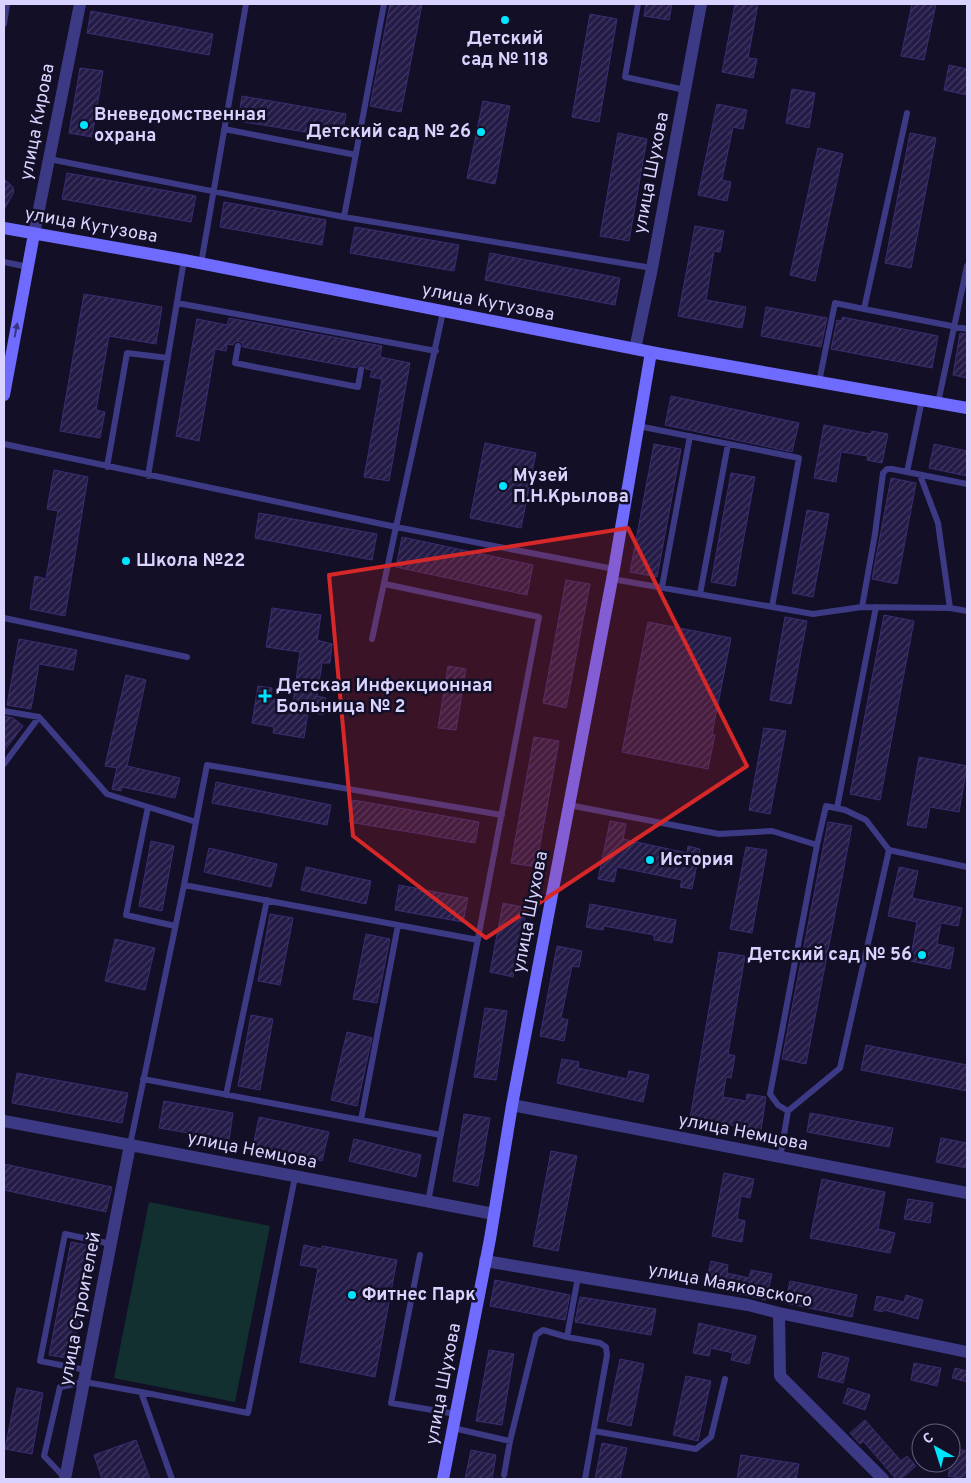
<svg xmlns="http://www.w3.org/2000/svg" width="971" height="1483" font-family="Overpass,sans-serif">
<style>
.green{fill:#12302f}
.building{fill:url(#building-hatch);stroke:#3b2d73}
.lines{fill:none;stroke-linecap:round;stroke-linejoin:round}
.lane{stroke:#3d3a85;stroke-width:6}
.street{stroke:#3d3a85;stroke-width:12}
.secondary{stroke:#6f6bff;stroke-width:12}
.oneway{fill:#38347d}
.marked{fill:#d62828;fill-opacity:0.2;stroke:#d62828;stroke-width:4;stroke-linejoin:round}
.poi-dot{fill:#00e5ff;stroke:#130f26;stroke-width:2}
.labels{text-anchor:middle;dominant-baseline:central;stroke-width:5;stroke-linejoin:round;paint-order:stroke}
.poi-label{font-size:18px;font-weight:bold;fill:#d9d4ff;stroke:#130f26;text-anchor:start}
.street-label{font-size:18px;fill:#d9d4ff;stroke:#130f26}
</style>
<defs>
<pattern id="building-hatch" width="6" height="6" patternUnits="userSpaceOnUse" patternTransform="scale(1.25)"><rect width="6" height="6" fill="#241b47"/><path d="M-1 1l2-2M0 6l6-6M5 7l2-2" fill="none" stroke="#433b63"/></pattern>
</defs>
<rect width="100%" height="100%" fill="#130f26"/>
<path class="green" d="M149,1202L270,1226L235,1402L114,1378Z"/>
<path class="building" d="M390,4H422L401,112L370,106Z
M646,4H672L669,20L644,16Z
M735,4H758L748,58L757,59L753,78L722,72Z
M912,4H936L924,60L901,56Z
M91,11L213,34L209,55L87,33Z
M590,14L617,19L599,122L572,117Z
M949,65L967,69V95L944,90Z
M80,68L103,71L92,137L69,133Z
M792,89L815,93L809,128L786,123Z
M242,96L346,114L342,138L238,121Z
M483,101L510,106L495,184L467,178Z
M717,104L747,110L743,129L733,127L722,180L731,182L727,201L698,195Z
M618,133L647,139L629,241L600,236Z
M910,133L936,138L911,268L885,263Z
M818,148L843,154L815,281L790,275Z
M67,173L196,196L191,222L62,199Z
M4,179L13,187L14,192L4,210Z
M224,202L326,220L322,245L220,227Z
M695,226L724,231L720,252L714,251L706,300L746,307L742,328L678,316Z
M355,227L459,245L454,271L350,253Z
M490,253L620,278L615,305L485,280Z
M84,294L162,307L156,344L109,336L96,410L105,412L100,438L60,431Z
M766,307L827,318L821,347L761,336Z
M842,317L938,336L932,368L831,349L837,320L842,321Z
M229,318L382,346L380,357L410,363L389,481L364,477L382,379L370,377L372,370L366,369L362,364L359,365L356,368L243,347L242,343L238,341L235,342L233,345L227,344L226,351L215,349L199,441L176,436L197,319L227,325Z
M960,333L967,334V378L953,375Z
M671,396L799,423L792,452L665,425Z
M824,425L871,434L872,431L888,434L882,463L867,460L868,456L841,452L836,482L814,478Z
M485,443L536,453L521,528L470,518Z
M654,444L681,449L657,577L630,572Z
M934,444L967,451V476L929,468Z
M54,470L88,477L65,616L30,609L35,576L46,579L58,511L47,509Z
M731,473L755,477L735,586L711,582Z
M891,478L916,483L897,584L872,579Z
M807,510L829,514L813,597L792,593Z
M259,513L377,534L372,560L255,538Z
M402,537L533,565L527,595L396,567Z
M566,580L590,584L566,708L543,703Z
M272,608L321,615L317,640L332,644L330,663H322L317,696L326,698L323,715L308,712L304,738L273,733L274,727L252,723L258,686L272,688L271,699L293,702L300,652L266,647Z
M884,615L914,621L880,800L850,794Z
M785,617L807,621L791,704L770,700Z
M648,622L731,638L712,734L715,735L708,769L622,752Z
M19,639L77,650L73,670L39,664L31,709L7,705Z
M448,666L466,669L456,730L438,728Z
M126,675L146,680L127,766L180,778L175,798L122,787L121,791L112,789L117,768L105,766Z
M4,716L13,718L23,726L4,751Z
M764,728L786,731L770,814L749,810Z
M534,737L559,741L536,867L511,863Z
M919,757L967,766L959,812L930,807L926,828L907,825Z
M216,782L331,805L327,825L212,803Z
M353,800L479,822L475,843L349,822Z
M610,821L626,824L623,839L687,853L688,846L700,849L692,889L680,887L682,880L617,867L614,882L598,879Z
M828,822L852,826L806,1064L782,1059Z
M151,841L174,846L162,911L139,906Z
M746,847L767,850L752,933L730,929Z
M209,848L277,864L271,887L204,872Z
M306,867L371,881L366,904L301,890Z
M899,867L918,871L912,898L962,908L958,926L941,923L937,944L954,948L950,969L910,961L917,922L888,916Z
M399,885L468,898L463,922L395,910Z
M503,903L527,908L513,977L490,972Z
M590,904L676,920L672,943L654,940V935L604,926L603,930L586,927Z
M270,914L293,918L280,985L258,981Z
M366,934L390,939L377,1003L353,999Z
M115,939L155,948L145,990L105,981Z
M557,946L582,951L579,967L572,966L561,1018L568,1020L564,1041L540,1036Z
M719,952L745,956L728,1054L735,1056L731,1078L726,1077L723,1097L746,1101L747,1094L766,1097L761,1130L690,1118Z
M485,1008L507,1011L496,1080L474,1077Z
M251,1015L273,1019L260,1090L238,1086Z
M347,1032L372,1038L357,1106L331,1100Z
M866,1045L967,1065V1091L861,1070Z
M562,1059L579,1062L578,1068L627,1079L629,1071L649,1075L643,1102L557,1083Z
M17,1073L128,1093L122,1123L12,1103Z
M164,1101L233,1113L229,1140L159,1128Z
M810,1113L893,1128L889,1147L807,1132Z
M464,1114L490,1118L478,1186L453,1181Z
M259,1117L329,1132L322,1161L253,1146Z
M941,1138L967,1143V1168L936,1162Z
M354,1139L421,1155L416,1177L349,1161Z
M551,1151L577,1156L558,1251L533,1246Z
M4,1164L112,1187L106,1212L4,1190Z
M724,1173L754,1179L750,1198L741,1196L737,1219L745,1221L742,1242L712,1236Z
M822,1179L885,1192L878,1229L895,1233L890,1253L810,1238Z
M908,1199L933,1203L930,1223L904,1219Z
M71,1242L93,1246L71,1359L49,1355Z
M304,1245L322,1249V1246L397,1260L375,1377L300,1362L318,1268L300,1265Z
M711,1261L728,1265L727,1273L749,1278L751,1270L772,1274L766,1300L705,1286Z
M495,1280L570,1295L565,1320L490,1306Z
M790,1281L857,1295L852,1317L785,1303Z
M906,1295L923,1300L918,1319L884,1310L883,1312L874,1310L877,1296L904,1302Z
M580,1297L656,1309L651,1335L575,1322Z
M699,1323L756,1336L749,1364L731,1360L733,1353L711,1348L709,1356L693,1353Z
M489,1350L514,1354L502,1425L476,1421Z
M823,1352L849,1358L843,1383L818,1377Z
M620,1359L644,1364L631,1426L607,1421Z
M914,1363L941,1368L937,1386L911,1380Z
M955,1368L967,1371V1382L952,1378Z
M686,1376L711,1381L698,1441L673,1435Z
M17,1388L43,1393L32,1454L5,1449Z
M848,1388L870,1395L865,1410L843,1403Z
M865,1420L901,1461L907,1456L916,1466L901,1479H896L863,1441L860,1444L850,1433Z
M136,1440L150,1479H102L94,1455Z
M602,1443L627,1448L620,1479H595Z
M951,1448L967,1451V1479L948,1476L951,1463Z
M471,1450L496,1455L492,1479H465Z
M741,1455L799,1464L796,1479H737Z"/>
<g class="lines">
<path class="lane" d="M638,4L625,77L685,90
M4,24L7,4
M224,129L356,155
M49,159L344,217L652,268
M344,217L384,4
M4,262L28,267
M201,264L246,4
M177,303L436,351
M864,309L967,329
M238,346L235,363L358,387L361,369
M819,382L835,303L864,309L907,113
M938,403L967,266
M638,426L799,458L772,607
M4,444L396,527L443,312
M107,467L127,353L168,358
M907,472L922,400
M920,475L938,523L950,608
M148,476L184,260
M612,579L813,614L862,607L950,608L967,611
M385,584L539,617L428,1202
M662,587L690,436
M700,594L728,444
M862,607L875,534L883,473L887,469H892L967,484
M4,618L187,657
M372,639L396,527L614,569
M4,711L39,717L107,794L196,822L184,885
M4,764L39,717
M569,805L719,834L772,831L817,845L826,806L845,810L866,820L889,850L967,867
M148,807L126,915L175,926
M837,808L876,607
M196,822L207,765L502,815
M143,1079L441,1135
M226,1095L267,900
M788,1111L840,1068L889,850
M361,1120L398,925
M130,1145L184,885L478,940
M780,1158L788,1111L778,1105L770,1094L817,845
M420,1255L391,1403L456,1414
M578,1277L567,1337L600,1343L606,1347L607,1355L585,1479
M86,1370L40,1361L65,1234L111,1244
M141,1392L248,1413L295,1177
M453,1428L510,1441
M594,1431L696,1449L711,1437L725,1379
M504,1475L510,1441L536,1335L543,1330L567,1337
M65,1478L44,1456L60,1387L85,1382L141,1392L172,1479"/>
<path class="street" d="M34,234L80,4
M635,349L652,268L701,4
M512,1105L967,1193
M4,1121L494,1214
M485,1261L748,1305L779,1313L967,1352
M779,1313L780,1376L883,1479
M65,1479L130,1145"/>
<path class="secondary" d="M4,228L184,260L661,354L967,408
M4,395L34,234
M443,1479L490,1239L512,1105L614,569L651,352"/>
</g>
<defs><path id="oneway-solid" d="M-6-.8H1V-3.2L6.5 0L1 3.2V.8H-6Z" transform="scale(1.25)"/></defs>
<use class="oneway" href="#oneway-solid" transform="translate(16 330) rotate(-79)"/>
<path class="marked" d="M628,528L747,766L486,938L353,836L329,575Z"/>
<g class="poi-dot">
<circle cx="505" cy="20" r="5"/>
<circle cx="84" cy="125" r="5"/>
<circle cx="481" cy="132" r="5"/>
<circle cx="503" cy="486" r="5"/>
<circle cx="126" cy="561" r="5"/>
<path d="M262.5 688.5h5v5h5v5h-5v5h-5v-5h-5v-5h5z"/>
<circle cx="650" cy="860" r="5"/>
<circle cx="922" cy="955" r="5"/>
<circle cx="352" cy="1295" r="5"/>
</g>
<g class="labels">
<g class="poi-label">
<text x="505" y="39" text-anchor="middle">Детский<tspan x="505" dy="21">сад № 118</tspan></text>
<text x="94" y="115">Вневедомственная<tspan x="94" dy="21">охрана</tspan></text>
<text x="471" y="132" text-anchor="end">Детский сад № 26</text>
<text x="513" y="476">Музей<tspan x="513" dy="21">П.Н.Крылова</tspan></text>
<text x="136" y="561">Школа №22</text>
<text x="276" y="686">Детская Инфекционная<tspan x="276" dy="21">Больница № 2</tspan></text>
<text x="660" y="860">История</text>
<text x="912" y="955" text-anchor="end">Детский сад № 56</text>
<text x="362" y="1295">Фитнес Парк</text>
</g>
<g class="street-label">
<text transform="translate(38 122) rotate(-79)">улица Кирова</text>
<text transform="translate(652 173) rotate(-79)">улица Шухова</text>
<text transform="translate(91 226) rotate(10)">улица Кутузова</text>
<text transform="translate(488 303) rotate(11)">улица Кутузова</text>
<text transform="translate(531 912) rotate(-79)">улица Шухова</text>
<text transform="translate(743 1133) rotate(11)">улица Немцова</text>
<text transform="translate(252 1151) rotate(11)">улица Немцова</text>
<text transform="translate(730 1286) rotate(11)">улица Маяковского</text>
<text transform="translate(81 1309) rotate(-79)">улица Строителей</text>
<text transform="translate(444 1384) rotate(-79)">улица Шухова</text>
</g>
</g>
<rect width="971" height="1483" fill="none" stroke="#d9d4ff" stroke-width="10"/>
<g transform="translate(936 1448) rotate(321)"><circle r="24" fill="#130f26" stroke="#625e7d"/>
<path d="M0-4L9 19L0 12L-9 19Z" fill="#00e5ff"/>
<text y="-8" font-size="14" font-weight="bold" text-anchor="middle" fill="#d9d4ff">С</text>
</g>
</svg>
